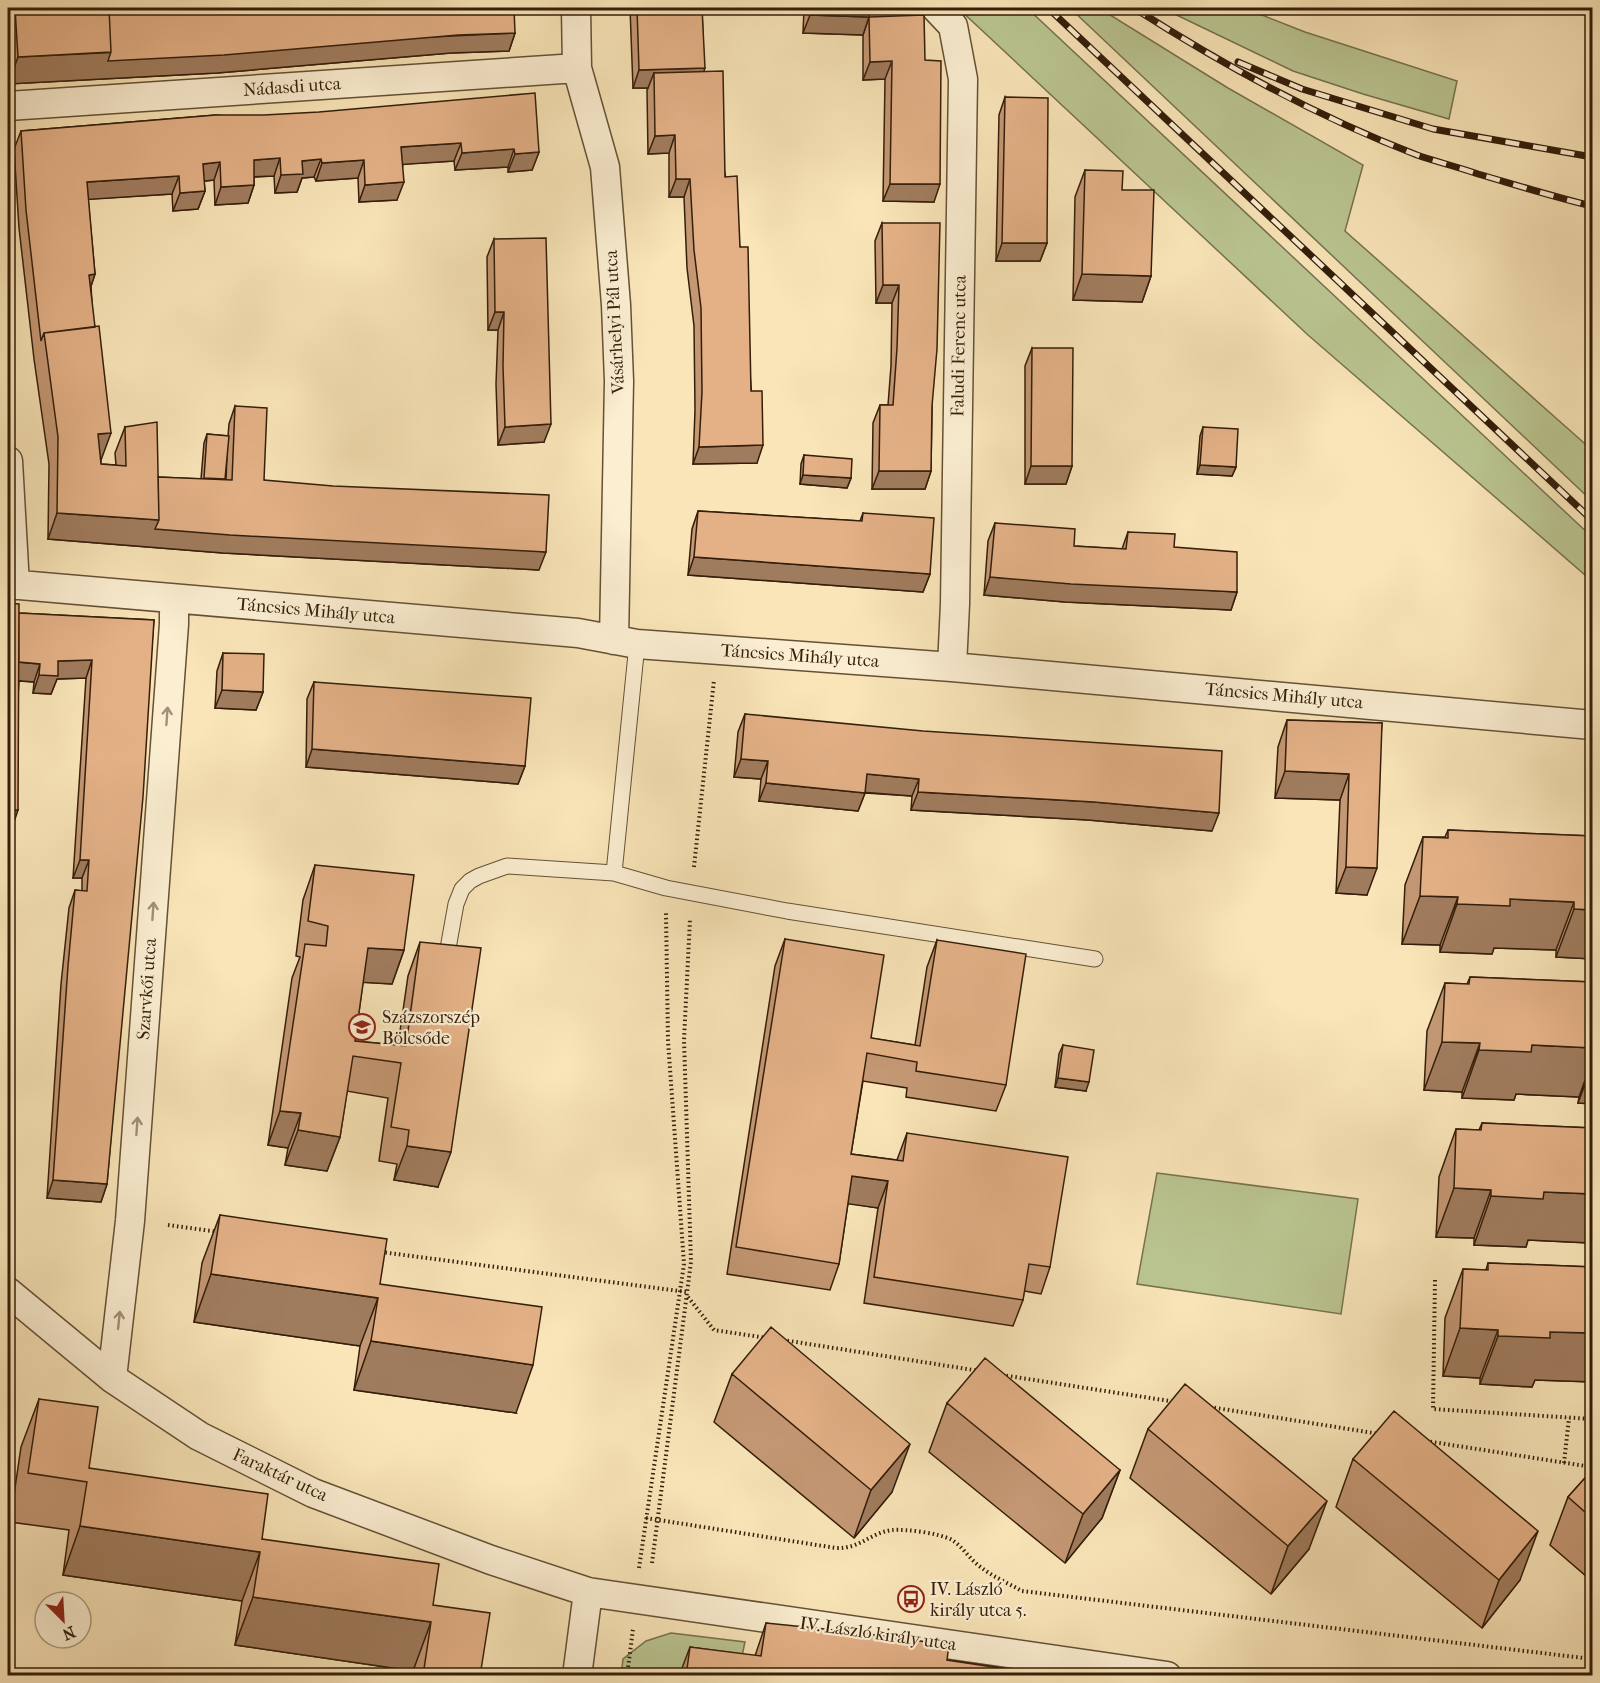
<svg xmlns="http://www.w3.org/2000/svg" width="1600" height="1683" font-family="'IM FELL French Canon',serif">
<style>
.green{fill:#bac591;stroke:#77724e;stroke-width:1.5}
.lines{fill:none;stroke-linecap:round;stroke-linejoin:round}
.lane-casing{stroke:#655036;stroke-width:17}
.street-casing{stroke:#655036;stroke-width:31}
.path{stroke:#341e0a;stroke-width:4;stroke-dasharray:1.5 3;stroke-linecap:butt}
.lane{stroke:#fbeed1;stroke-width:15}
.street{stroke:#fbeed1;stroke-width:28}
.rail-casing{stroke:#341e0a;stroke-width:7}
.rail{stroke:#fbeed1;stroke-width:4.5;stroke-dasharray:14;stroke-linecap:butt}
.wall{fill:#c49874;stroke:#341e0a;stroke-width:1.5;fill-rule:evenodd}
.shaded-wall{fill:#a07c5e;stroke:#341e0a;stroke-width:1.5}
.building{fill:#e4b187;stroke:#341e0a;stroke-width:1.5}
.oneway{stroke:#a19077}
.labels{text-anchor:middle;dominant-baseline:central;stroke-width:4.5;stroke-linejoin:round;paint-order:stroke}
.street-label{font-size:18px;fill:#341e0a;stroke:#fbeed1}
.poi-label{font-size:18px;fill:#341e0a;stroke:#fbeed1;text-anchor:start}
</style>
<rect width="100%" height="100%" fill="#f9e5b8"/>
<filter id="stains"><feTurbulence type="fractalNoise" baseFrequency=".00333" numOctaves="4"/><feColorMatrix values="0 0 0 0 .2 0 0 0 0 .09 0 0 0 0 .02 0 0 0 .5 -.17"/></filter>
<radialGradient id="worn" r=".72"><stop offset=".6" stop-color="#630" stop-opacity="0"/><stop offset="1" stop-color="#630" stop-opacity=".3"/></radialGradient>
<path class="green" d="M958,8H1027L1592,537V581L1308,335Z
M1070,8H1099L1228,88L1363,165L1345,231L1592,450V501Z
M1162,8H1244L1305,32L1457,81L1449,119L1363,94L1293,71Z
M1157,1173L1358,1199L1341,1314L1137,1284Z
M671,1633L745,1642L738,1675L621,1676L623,1659L646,1641Z"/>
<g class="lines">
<defs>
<path id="lane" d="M614,873L637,644
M445,965L456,904L462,889L470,881L479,876L507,866L614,873L666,888L787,911L1095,959"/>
<path id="street" d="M576,8L577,68L605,167L616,305L619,381L614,640
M936,8L953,26L963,79L955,604L952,667
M8,106L577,68
M8,461L15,585
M8,584L578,633L637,644L952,667L1592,725
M8,1292L112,1378L199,1436L313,1493L491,1560L588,1592L1167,1676
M112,1378L130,1221L174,624V599
M577,1676L588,1592"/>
</defs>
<use href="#lane" class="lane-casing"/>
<use href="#street" class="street-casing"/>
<path class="path" d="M694,867L714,680
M168,1225L219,1232
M381,1252L687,1292
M1435,1280L1433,1409L1592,1419
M688,1297L714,1330L767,1338
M783,1340L980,1371
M1002,1375L1176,1402
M1210,1407L1380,1434
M1426,1441L1592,1467
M1564,1463L1569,1418
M646,1518L836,1548C860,1549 870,1533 892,1530C907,1529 939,1533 952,1540C962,1546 969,1558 978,1565C991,1576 1008,1583 1022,1591L1592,1659
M652,1563L691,1262L684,1040L690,919
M639,1568L684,1264L668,1041L666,913
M627,1676L633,1629
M672,1676L685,1668"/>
<use href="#lane" class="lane"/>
<use href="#street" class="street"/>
<defs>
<path id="rail" d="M1048,8L1592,520
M1134,8C1223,65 1318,117 1417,155C1437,162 1458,167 1478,174C1516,185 1554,197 1592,206
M1238,62L1302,89L1433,129L1592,157"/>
</defs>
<use href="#rail" class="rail-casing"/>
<use href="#rail" class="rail"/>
</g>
<path class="wall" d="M8,8H109L515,33L509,51L451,53L217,73L8,84Z
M630,8H702L704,71L740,247L757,463L693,464L695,410L694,326L687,268L684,197H669V153L648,154L647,90L648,88H633Z
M804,8H869L863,35L803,33Z
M869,17L925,60L934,202L883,201L885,79L863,80V35Z
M1005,97L1047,243L1040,261H996L999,115Z
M216,115L539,152L532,170L508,172V167L455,170L454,161L403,164L397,200L359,202L358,178L316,181L314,177L302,178L297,192L275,193L274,176L254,177V185L248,203L215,205L214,180L204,181L205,191L198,209L173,211L172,194L88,199L95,274L91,286L101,464L116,465L115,453L125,427L158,477L201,479L204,443L207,434L228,436L229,424L235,406L264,480L539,570L223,553L48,539L49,464L34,359L19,228L14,149L21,131ZM227,455L226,480L225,479Z
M1085,170L1122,190L1151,276L1142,302L1073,300L1075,197Z
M882,223L932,406L931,471L925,489H872L873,423L880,405H888L891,366L892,303H876L875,241Z
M494,239L544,442L498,445L496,384L498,330H488L487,257Z
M1032,348L1072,466L1066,484H1025V366Z
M1203,427L1236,467L1232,476L1197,474L1200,436Z
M804,455L851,478L847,488L800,484L801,464Z
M698,511L860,521L863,513L930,574L923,592L688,575L692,529Z
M995,523L1074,546L1122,549L1128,532L1174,547L1237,592L1231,610L1065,602L984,595L988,541Z
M8,603L19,613L154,620L107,1184L101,1202L47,1198L61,984L69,908L75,890L82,891V878H73L86,678L57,679L51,694L33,693L34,682L19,681L9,837H8Z
M223,653L263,692L256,710L215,708L217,671Z
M314,682L525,766L518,784L306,767L307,699Z
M745,714L1212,831L1088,820L911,810L912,796L865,793L858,811L759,801L761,779L734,777L738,732Z
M1287,720L1382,723L1367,895L1336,893L1340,800L1275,798L1278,747Z
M1448,830L1593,836V959L1556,957V950L1494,948L1492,954L1440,952V945L1402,944L1405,885L1423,837H1445Z
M315,865L404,950L392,984L363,982L355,1041L398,1045L408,976L420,942L438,1187L394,1180L397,1164L379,1161L388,1098L347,1091L340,1137L327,1171L285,1165L288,1148L268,1145L292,978L300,957L296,956L303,900Z
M785,939L871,1038L915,1045L927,967L937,940L1006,1085L996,1111L906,1097L907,1088L863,1081L851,1154L897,1160L907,1133L1050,1267L1041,1294L1024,1291L1023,1300L1013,1326L864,1303L878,1208L848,1203L839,1264L830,1290L727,1274L775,966Z
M1470,977L1593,982V1104L1578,1103L1579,1097L1516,1094L1514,1100L1462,1098V1092L1424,1090L1427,1031L1445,983L1467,984Z
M1063,1045L1086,1091L1055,1087L1059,1054Z
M1482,1123L1593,1128V1250H1590V1243L1528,1240L1526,1247L1474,1245V1238L1436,1237L1439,1177L1456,1129L1479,1130Z
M220,1215L380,1284L516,1413L354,1390L360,1346L194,1322L202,1263Z
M1488,1263L1593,1267V1382L1535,1380L1532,1387L1480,1384V1378L1443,1376L1445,1318L1463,1269L1486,1270Z
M732,1374L892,1492L854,1538L714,1422Z
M39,1399L89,1468L262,1539L433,1605L480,1676H412L413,1671L235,1645L242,1601L63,1575L69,1530L10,1522L21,1447Z
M947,1403L1120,1470L1102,1518L1065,1563L929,1452Z
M1148,1429L1309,1549L1271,1594L1130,1478Z
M1353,1459L1520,1580L1482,1628L1336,1507Z
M1593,1469V1582L1550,1545L1568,1497Z
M766,1623L947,1660L1054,1676H679L690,1647L755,1656Z"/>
<path class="shaded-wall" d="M810,15L869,17L863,35L803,33Z
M515,33L509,51L451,53L217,73L8,84L18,57Z
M892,61L885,79L863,80L870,62Z
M705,68L699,86L654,73L648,88H633L639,70Z
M675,135L669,153L648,154L655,136Z
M461,143L454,161L395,165L401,147Z
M514,149L508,167L455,170L462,153Z
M539,152L532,170L508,172L515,154Z
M280,158L274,176L247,177L254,160Z
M321,159L314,177L302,178L297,192L275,193L281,175L302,161Z
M364,160L358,178L316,181L322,163Z
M220,162L214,180L196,182L203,164Z
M179,176L172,194L80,200L87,182Z
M676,179H690L684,197H669Z
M404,182L397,200L359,202L365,185Z
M890,184H940L934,202L883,201Z
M254,185L248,203L215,205L221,187Z
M205,191L198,209L173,211L180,193Z
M1002,243H1047L1040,261H996Z
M95,274L89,292V275Z
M1082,274L1151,276L1142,302L1073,300Z
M883,285H899L892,303H876Z
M495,312H504L498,330H488Z
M551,424L544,442L498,445L505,427Z
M111,433L101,460H88L98,434Z
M763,445L757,463L693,464L699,447Z
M1200,465L1236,467L1232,476L1197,474Z
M1031,466H1072L1066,484H1025Z
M879,471H931L925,489H872Z
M803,475L851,478L847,488L800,484Z
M57,513L159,520L546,552L539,570L223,553L48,539Z
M694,557L930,574L923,592L688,575Z
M990,577L1237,592L1231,610L1065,602L984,595Z
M92,660L86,678L57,679L51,694L33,693L39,675L58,661Z
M16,662L40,664L34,682L10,680Z
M222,690L263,692L256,710L215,708Z
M312,749L525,766L518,784L306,767Z
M741,759L768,761L761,779L734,777Z
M1285,771L1349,774L1340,800L1275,798Z
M867,774L919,779L912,796L860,792Z
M766,783L865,793L858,811L759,801Z
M918,792L1094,802L1219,813L1212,831L1088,820L911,810Z
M8,810H18L9,837H8Z
M80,860H89L82,878H73Z
M1346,867L1377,868L1367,895L1336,893Z
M1420,896L1458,897L1440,945L1402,944Z
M1510,899L1574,902L1556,950L1494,948L1492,954L1440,952L1457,904Z
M1574,909L1593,910V959L1556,957Z
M368,948L404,950L392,984L356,982Z
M1442,1042L1480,1043L1462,1092L1424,1090Z
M1532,1045L1593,1048V1058L1579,1097L1516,1094L1514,1100L1462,1098L1479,1050Z
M1593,1063V1104L1578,1103Z
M1058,1078L1089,1082L1086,1091L1055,1087Z
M280,1111L301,1113L288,1148L268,1145Z
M298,1130L340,1137L327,1171L285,1165Z
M407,1146L451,1152L438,1187L394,1180Z
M852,1176L888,1181L878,1208L842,1203Z
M53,1180L107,1184L101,1202L47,1198Z
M1454,1188L1491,1190L1474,1238L1436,1237Z
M1544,1192L1593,1194V1237L1590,1243L1528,1240L1526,1247L1474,1245L1491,1196Z
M211,1274L378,1298L360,1346L194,1322Z
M1460,1328L1498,1330L1480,1378L1443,1376Z
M1550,1332L1593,1333V1382L1535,1380L1532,1387L1480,1384L1498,1336Z
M371,1341L533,1365L516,1413L354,1390Z
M910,1444L892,1492L854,1538L871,1490Z
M1120,1470L1102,1518L1065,1563L1083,1514Z
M1327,1501L1309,1549L1271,1594L1288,1546Z
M80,1526L260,1552L242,1601L63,1575Z
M1538,1531L1520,1580L1482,1628L1499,1580Z
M253,1597L431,1622L413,1671L235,1645Z"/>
<path class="building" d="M15,8H109L111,52L18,57Z
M109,8H514L515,33L458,35L224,55L108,61L111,52Z
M637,8H702L705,68L639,70Z
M810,8H869V17L810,15Z
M924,15L925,60L941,61L940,184H890L892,61L870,62L869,17Z
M723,71L725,177L737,176L740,247H748L751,391H762L763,445L699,447L702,392L701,308L694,250L690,179H676L675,135L655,136L654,73Z
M535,93L539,152L515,154L514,149L462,153L461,143L401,147L404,182L365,185L364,160L322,163L321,159L302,161L303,174L281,175L280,158L254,160V185L221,187L220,162L203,164L205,191L180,193L179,176L87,182L95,274L89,275L95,327L44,333L41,341L26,210L21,131L216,115H264L319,112Z
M1005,97L1048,98L1047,243H1002Z
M1085,170L1123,171L1122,190H1154L1151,276L1082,274Z
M882,223H940L937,349L932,406L931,471H879L880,405H893L897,348L899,285H883Z
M546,238L551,424L505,427L503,366L504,312H495L494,239Z
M99,326L111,433L98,434L101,464L126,466L125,427L157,422L159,520L57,513L58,437L44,333Z
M1032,348H1073L1072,466H1031Z
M235,406L267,408L264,480L333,486L549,495L546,552L230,535L155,529L159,520L158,477L232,480Z
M1203,427L1238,429L1236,467L1200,465Z
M207,434L229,436L225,479L204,478Z
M804,455L852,459L851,478L803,475Z
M698,511L862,521L863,513L934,518L930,574L694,557Z
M995,523L1075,529L1074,546L1126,549L1128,532L1175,534L1174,547L1237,552V592L1071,584L990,577Z
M8,603L19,604L18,810H8Z
M19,613L154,620L143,797L107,1184L53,1180L68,966L75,890L87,891L89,860H80L92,660L58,661V676L39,675L40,664L19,662Z
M223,653L264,654L263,692L222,690Z
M314,682L531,698L525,766L312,749Z
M745,714L923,731L1222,751L1219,813L1094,802L918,792L919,779L867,774L865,793L766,783L768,761L741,759Z
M1287,720L1382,723L1377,868L1346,867L1349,774L1285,771Z
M1448,830L1593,836V910L1574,909V902L1510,899V906L1457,904L1458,897L1420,896L1423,837L1448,838Z
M315,865L414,875L404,950L368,948L355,1041L406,1046L420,942L481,948L451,1152L407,1146L409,1130L391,1127L401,1063L353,1056L340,1137L298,1130L301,1113L280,1111L305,944L326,946L328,926L308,921Z
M785,939L884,955L871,1038L920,1046L937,940L1026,954L1006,1085L916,1071L917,1062L867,1053L851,1154L903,1161L907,1133L1068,1157L1050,1267L1029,1264L1023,1300L874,1277L888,1181L852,1176L839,1264L736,1247Z
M1470,977L1593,982V1048L1532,1045L1531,1052L1479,1050L1480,1043L1442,1042L1445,983L1469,984Z
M1063,1045L1094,1050L1089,1082L1058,1078Z
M1482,1123L1593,1128V1194L1544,1192L1543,1199L1491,1196V1190L1454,1188L1456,1129L1481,1130Z
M220,1215L387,1239L380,1284L542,1307L533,1365L371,1341L378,1298L211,1274Z
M1488,1263L1593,1267V1333L1550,1332V1338L1498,1336V1330L1460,1328L1463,1269L1488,1270Z
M771,1327L910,1444L871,1490L732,1374Z
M985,1358L1120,1470L1083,1514L947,1403Z
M1185,1384L1327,1501L1288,1546L1148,1429Z
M39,1399L98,1407L89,1468L268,1494L262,1539L439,1564L433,1605L490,1613L480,1676H423L431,1622L253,1597L260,1552L80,1526L87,1482L28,1473Z
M1394,1411L1538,1531L1499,1580L1353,1459Z
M1593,1469V1519L1568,1497Z
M766,1623L854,1632L949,1645L947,1660L1054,1676H686L690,1647L761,1656Z
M1127,1671L1158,1676H1126Z"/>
<defs><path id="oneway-shaft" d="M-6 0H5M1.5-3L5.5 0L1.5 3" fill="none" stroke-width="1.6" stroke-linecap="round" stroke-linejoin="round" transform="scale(1.5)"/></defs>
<g class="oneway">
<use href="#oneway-shaft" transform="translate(167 716) rotate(-86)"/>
<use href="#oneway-shaft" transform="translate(153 911) rotate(-86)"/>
<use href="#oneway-shaft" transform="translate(137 1126) rotate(-86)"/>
<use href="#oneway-shaft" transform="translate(119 1320) rotate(-84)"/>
</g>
<defs>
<symbol id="school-ring" viewBox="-11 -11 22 22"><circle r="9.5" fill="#fbeed1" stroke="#8f2418" stroke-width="1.5"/><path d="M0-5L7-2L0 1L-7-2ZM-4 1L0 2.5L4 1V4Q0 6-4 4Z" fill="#8f2418"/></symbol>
<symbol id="bus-ring" viewBox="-11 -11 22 22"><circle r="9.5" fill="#fbeed1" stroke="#8f2418" stroke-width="1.5"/><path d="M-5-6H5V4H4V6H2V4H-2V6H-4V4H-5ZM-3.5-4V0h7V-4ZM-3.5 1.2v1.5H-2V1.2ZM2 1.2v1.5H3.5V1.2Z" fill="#8f2418"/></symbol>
</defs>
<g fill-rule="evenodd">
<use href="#school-ring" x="347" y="1012" width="30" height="30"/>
<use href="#bus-ring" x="896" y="1584" width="30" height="30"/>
</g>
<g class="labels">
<g class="street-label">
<text transform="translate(292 87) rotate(-4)">Nádasdi utca</text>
<text transform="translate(615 322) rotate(-93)">Vásárhelyi Pál utca</text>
<text transform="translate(959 346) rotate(-89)">Faludi Ferenc utca</text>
<text transform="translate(316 611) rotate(5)">Táncsics Mihály utca</text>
<text transform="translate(800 656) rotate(4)">Táncsics Mihály utca</text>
<text transform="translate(1284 696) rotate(5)">Táncsics Mihály utca</text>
<text transform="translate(147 989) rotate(-86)">Szarvkői utca</text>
<text transform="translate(280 1475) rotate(25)">Faraktár utca</text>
<text transform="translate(878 1634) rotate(8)">IV. László király utca</text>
</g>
<g class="poi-label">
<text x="382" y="1017">Százszorszép<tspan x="382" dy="21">Bölcsőde</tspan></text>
<text x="930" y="1589">IV. László<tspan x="930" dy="21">király utca 5.</tspan></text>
</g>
</g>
<rect width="1600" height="1683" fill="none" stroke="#f9e5b8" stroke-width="30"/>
<rect x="9" y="9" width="1582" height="1665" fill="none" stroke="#341e0a" stroke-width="3"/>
<rect x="15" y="15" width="1570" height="1653" fill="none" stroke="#341e0a" stroke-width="1.5"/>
<g transform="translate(63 1620) rotate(156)"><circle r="28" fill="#fbeed1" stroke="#ab9b81" stroke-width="1.5"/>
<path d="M0-4.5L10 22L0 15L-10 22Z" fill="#8f2418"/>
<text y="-9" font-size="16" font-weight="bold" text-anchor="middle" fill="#341e0a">N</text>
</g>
<rect width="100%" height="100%" filter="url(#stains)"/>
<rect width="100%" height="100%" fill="url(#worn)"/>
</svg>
